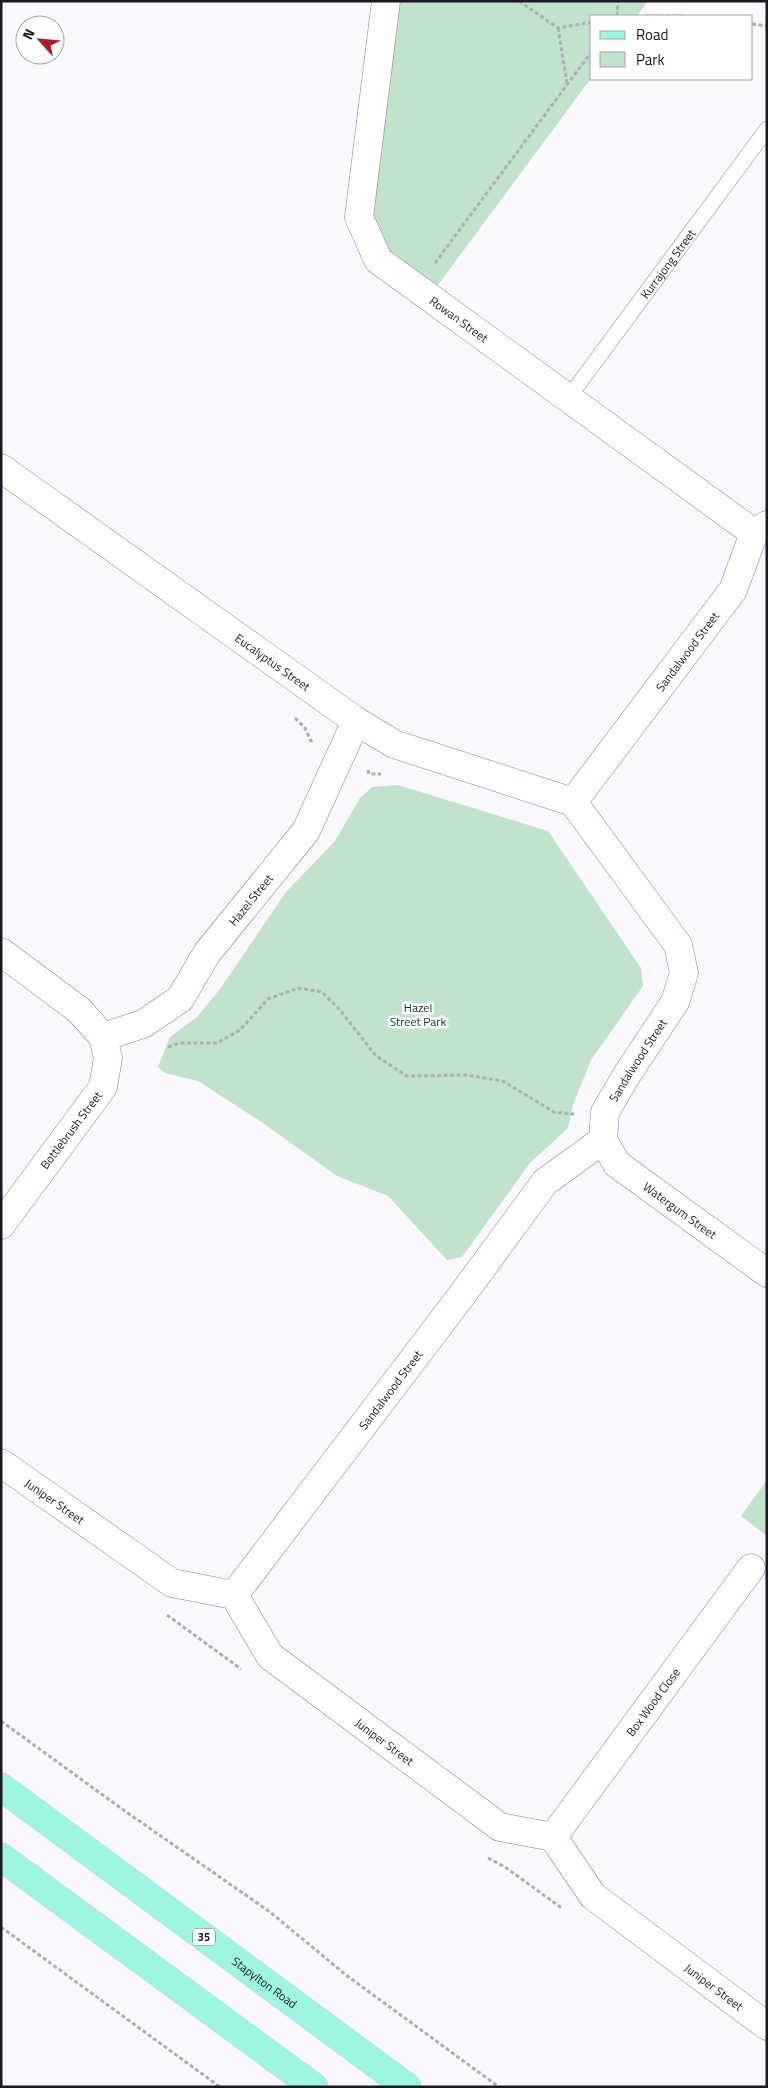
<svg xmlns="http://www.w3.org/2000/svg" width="768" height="2088" font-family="'Titillium Web',sans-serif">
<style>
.green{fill:#c1e3ca}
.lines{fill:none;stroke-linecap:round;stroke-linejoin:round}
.lane-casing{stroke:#847b97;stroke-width:16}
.street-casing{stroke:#847b97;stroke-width:29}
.primary-casing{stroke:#d6d5d7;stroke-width:29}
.path{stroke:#afadb5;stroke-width:3;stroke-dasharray:4 2.5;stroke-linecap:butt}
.lane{stroke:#fff;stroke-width:15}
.street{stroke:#fff;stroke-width:28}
.primary{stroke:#9df5e5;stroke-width:28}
.labels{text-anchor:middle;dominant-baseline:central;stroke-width:5;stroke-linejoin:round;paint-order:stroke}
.shield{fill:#fff;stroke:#5f5d65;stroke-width:1}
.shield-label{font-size:11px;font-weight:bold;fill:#1b1823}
.street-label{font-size:12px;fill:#1b1823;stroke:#fff}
.park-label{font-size:12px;fill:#0e321b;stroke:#fff}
</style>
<rect width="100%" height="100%" fill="#faf8fe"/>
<path class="green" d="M386,1H648L637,16H592V77L429,297L359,217Z
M398,785L548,831L641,968L643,986L591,1060L573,1105L568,1128L530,1163L462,1257L447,1260L388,1196L337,1176L260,1121L198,1081L165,1073L158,1067L170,1037L197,1017L220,989L286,892L335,841L360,798L372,787Z
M767,1480V1536L741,1516Z"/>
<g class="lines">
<defs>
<g id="lane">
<path id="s1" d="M569,397L767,129"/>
</g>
<g id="street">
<path id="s2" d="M386,1L359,217L378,260L754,533"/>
<path id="s3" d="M1,468L356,721L394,744L573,802"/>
<path id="s4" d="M573,802L733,590L754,533L767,525"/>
<path d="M1,952L79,1010L103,1037L108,1058L103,1087L1,1225"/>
<path id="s5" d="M103,1037L143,1024L180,999L207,953L306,831L356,721"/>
<path id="s6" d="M603,1140L617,1164L767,1273"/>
<path id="s7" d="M1,1463L172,1583L234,1595L270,1656L500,1827L553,1837L593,1896L767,2026"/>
<path id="s8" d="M234,1595L462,1295L545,1182L603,1140L605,1112L628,1073L675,1002L684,973L678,945L573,802"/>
<path id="s9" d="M553,1837L751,1568"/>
</g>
<g id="primary">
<path id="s10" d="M1,1787L407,2087"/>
<path d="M1,1857L314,2087"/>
</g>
</defs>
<use href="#lane" class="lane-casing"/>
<use href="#street" class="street-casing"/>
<use href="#primary" class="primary-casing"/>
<path class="path" d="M519,1L558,28L592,22
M617,16L618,1
M646,16H682
M752,24L767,26
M558,28L567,83
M435,263L592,51
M295,718L305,728L311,741H314
M368,770L369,774H381
M168,1047L180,1043H217L240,1030L268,999L298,988L322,992L340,1010L376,1056L407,1076L465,1075L503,1081L554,1112L574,1114
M167,1615L241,1669
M1,1721L122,1809L270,1912L346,1975L499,2087
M488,1858L505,1867L563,1909
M1,1927L220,2087"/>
<use href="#lane" class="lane"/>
<use href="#street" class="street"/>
<use href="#primary" class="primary"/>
</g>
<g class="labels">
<rect class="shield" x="193" y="1928.5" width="22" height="17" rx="4"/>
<g class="shield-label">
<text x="204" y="1937">35</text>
</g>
<g class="street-label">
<text stroke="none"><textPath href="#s1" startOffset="166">Kurrajong Street</textPath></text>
<text stroke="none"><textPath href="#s2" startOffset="365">Rowan Street</textPath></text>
<text stroke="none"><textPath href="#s4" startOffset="189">Sandalwood Street</textPath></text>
<text stroke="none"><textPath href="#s3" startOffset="334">Eucalyptus Street</textPath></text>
<text stroke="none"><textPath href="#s5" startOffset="209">Hazel Street</textPath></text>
<text stroke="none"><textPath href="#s8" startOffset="678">Sandalwood Street</textPath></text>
<text transform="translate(71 1130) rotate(-53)">Bottlebrush Street</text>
<text stroke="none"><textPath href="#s6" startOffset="106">Watergum Street</textPath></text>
<text stroke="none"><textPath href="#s8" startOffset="258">Sandalwood Street</textPath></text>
<text stroke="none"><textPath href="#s7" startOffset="66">Juniper Street</textPath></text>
<text stroke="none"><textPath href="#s9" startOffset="168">Box Wood Close</textPath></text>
<text stroke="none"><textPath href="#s7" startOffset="486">Juniper Street</textPath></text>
<text stroke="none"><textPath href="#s10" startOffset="328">Stapylton Road</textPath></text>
<text stroke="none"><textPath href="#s7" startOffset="906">Juniper Street</textPath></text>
</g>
<g class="park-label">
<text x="418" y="1007">Hazel<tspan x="418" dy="14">Street Park</tspan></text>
</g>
</g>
<rect width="768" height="2088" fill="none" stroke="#1b1823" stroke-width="5"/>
<rect x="590" y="15" width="162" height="65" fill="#ffffff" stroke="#a4a3a7"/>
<rect x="600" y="31" width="25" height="8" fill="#9df5e5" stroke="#a4a3a7"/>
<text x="636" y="40" font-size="15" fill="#1b1823">Road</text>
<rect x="600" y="52" width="25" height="15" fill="#c1e3ca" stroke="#a4a3a7"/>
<text x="636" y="65" font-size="15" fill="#1b1823">Park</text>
<g transform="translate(40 40) rotate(297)"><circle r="24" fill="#ffffff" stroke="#a4a3a7"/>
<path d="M0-4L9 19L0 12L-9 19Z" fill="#ae1a28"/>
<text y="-8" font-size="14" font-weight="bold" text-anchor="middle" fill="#1b1823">N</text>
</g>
</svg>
